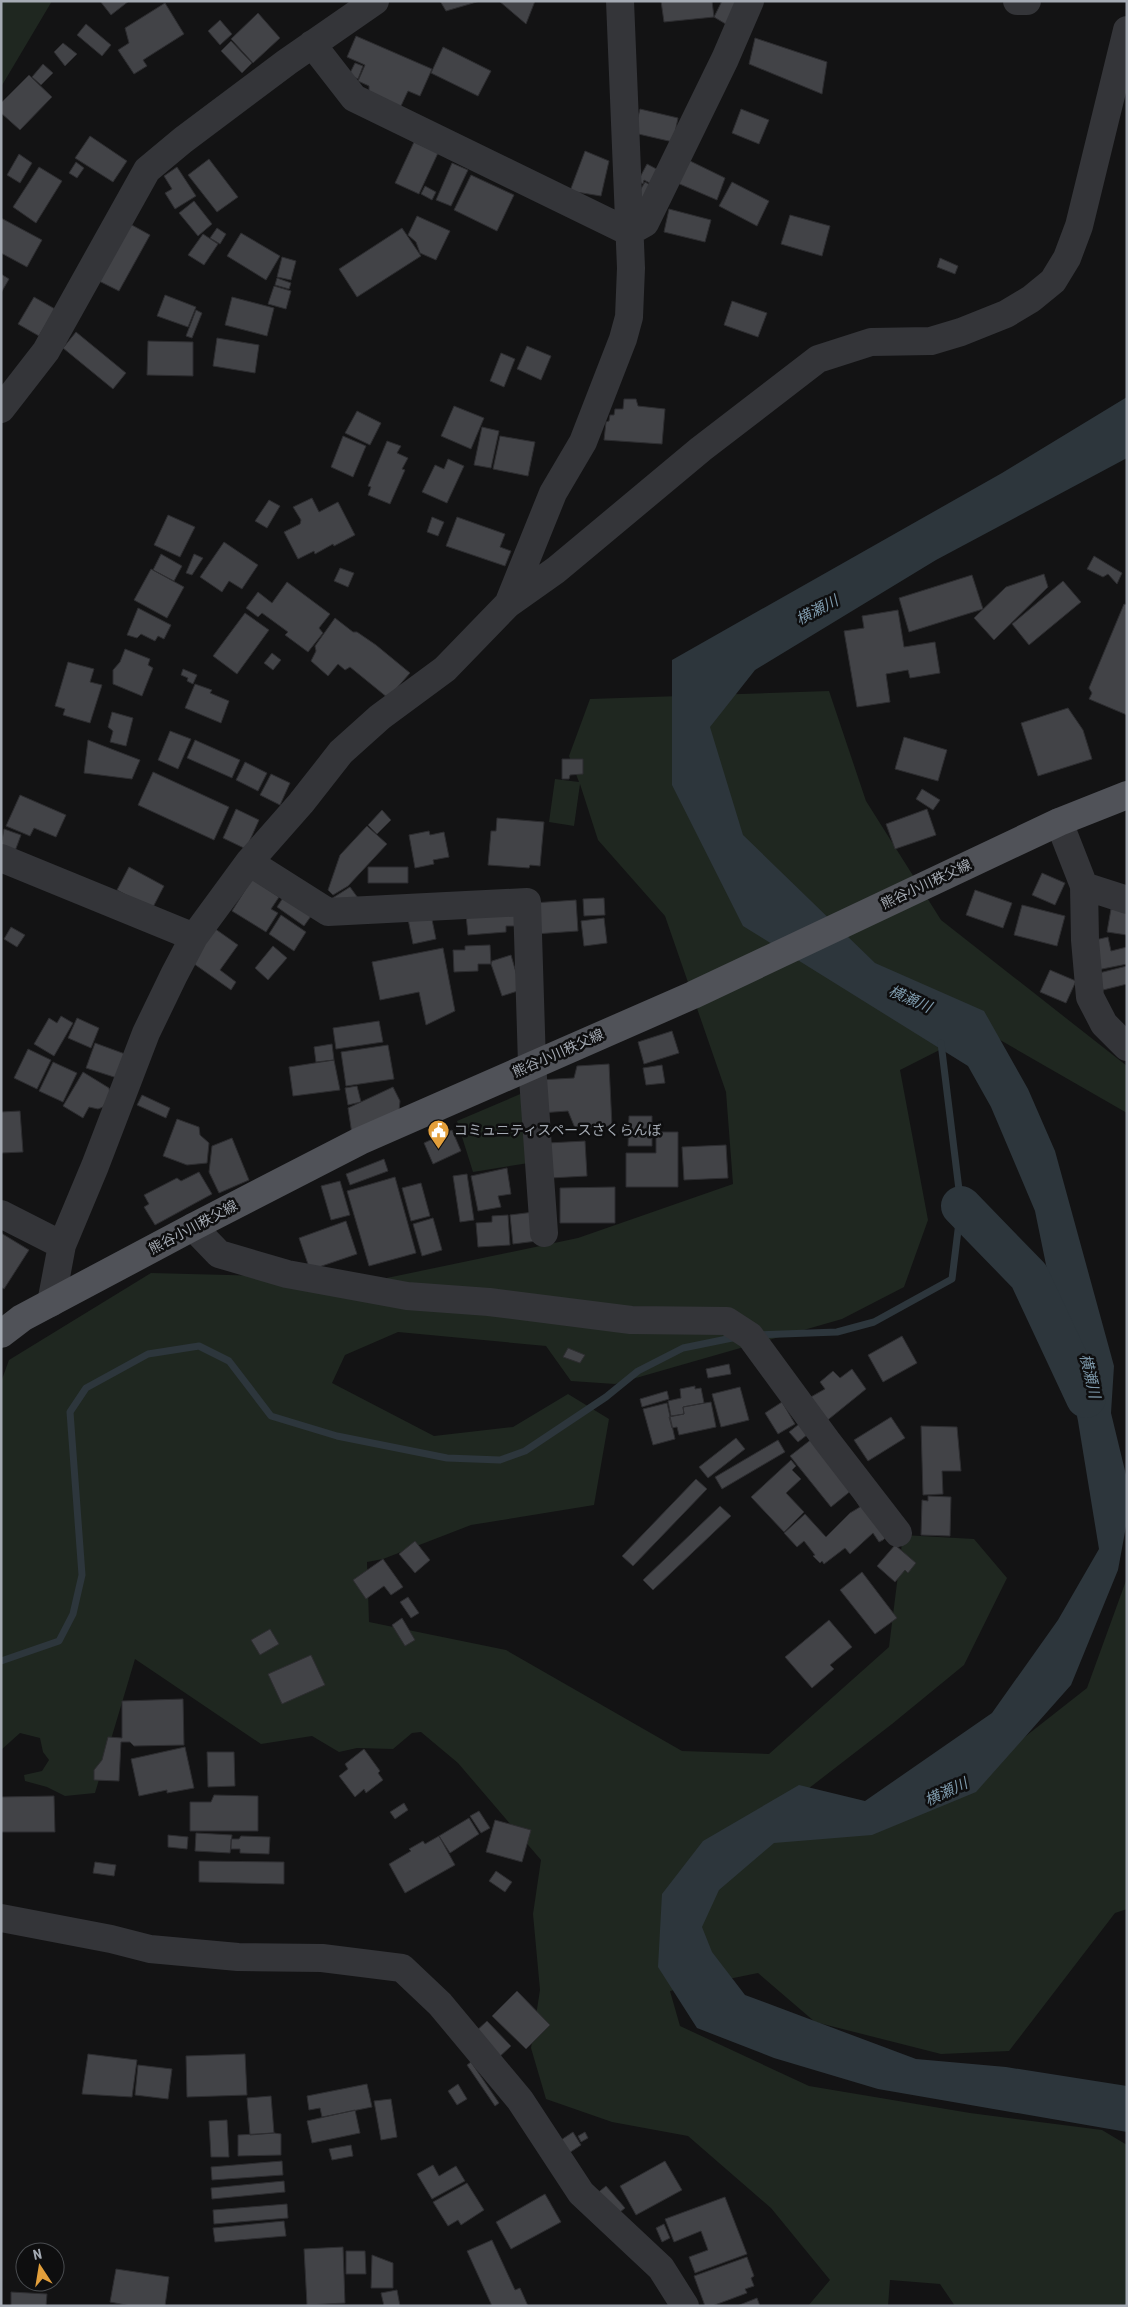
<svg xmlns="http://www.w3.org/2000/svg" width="1128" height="2307" font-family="'Roboto Condensed','Noto Sans JP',sans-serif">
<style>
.green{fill:#1f2720}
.water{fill:#2d363c}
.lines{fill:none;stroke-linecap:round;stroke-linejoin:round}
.stream{stroke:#2d363c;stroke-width:7}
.river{stroke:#2d363c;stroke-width:40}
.building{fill:#424347;stroke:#2d2d30}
.minor{stroke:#343539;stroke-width:28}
.major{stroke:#505258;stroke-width:28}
.labels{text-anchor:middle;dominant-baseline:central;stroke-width:5;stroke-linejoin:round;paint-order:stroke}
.street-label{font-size:14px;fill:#a5abb4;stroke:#0e0e0f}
.poi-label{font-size:14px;fill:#a5abb4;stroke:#0e0e0f;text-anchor:start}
.water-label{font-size:15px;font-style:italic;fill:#7e9aac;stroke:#0e0e0f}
</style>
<rect width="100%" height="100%" fill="#131314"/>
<path class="green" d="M1,1H52L1,87Z
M829,691L866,801L941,920L1127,1066V1113L981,1029L900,1070L928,1220L904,1287L842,1319L615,1384L571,1381L546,1346L398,1332L345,1355L332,1383L434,1436L513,1427L568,1394L609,1419L594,1505L471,1525L383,1559L367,1562L369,1622L506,1650L682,1751L769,1754L889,1647L903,1535L974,1539L1007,1578L964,1665L892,1724L804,1792L856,1823L1003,1754L1087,1688L1127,1578V1909L1115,1913L1009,2051L941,2054L815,2022L758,1973L670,1991L680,2026L809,2086L970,2113L1102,2130L1127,2145V2306H955L940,2284L890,2280L888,2306H808L830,2280L771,2208L688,2136L612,2122L546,2099L531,2048L540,1990L533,1914L541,1860L458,1763L421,1732L412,1733L393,1749L357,1748L339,1752L312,1736L261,1744L135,1659L95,1793L65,1796L47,1787L25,1781L24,1775L42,1771L49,1760L43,1752L40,1738L20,1733L1,1750V1382L9,1360L151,1273L382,1279L578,1238L733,1184L726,1092L665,916L598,840L580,784L574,826L549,822L555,779L579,782L569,756L590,699Z
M532,1089L535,1162L473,1172L457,1121Z"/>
<path class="water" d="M1127,397V458L936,560L755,670L710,727L743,835L875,963L984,1011L1028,1089L1055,1151L1114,1366L1111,1413L1127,1479V1521L1118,1570L1071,1685L976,1792L872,1835L774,1843L719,1890L702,1927L712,1952L745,1995L916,2059L1006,2067L1127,2086V2132L878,2089L774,2058L697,2028L658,1967L662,1894L703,1841L799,1785L865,1801L992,1713L1058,1620L1099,1549L1078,1421L1035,1211L991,1107L968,1066L743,926L672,785V660L1002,473Z"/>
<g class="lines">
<path class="stream" d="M758,1335L837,1332L874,1322L952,1279L961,1206L941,1043
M1,1661L59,1641L73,1614L82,1575L70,1412L86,1388L148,1354L199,1346L229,1361L271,1416L337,1436L447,1458L500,1460L525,1451L606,1397L638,1371L683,1348L737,1337"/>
<path class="river" d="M961,1206L1029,1276L1086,1398"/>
</g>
<path class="building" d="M100,1H129L111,15Z
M440,1H480L446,11Z
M499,1H535L526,24Z
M661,1H712L714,17L664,22Z
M722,1H741L734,29L714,17Z
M165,3L184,34L143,60L147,66L134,74L118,50L129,43L125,28Z
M258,13L280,38L253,63L231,39Z
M220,20L232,34L220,45L208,31Z
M86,24L111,45L102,56L77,35Z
M356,36L432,69L420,96L408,91L400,108L369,91V86L358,81L365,65L347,57Z
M755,38L827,62L822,94L749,64Z
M231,41L252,63L242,73L221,51Z
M63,43L77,54L65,66L54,52Z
M443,47L491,71L478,96L431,73Z
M355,63L363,66L358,79L349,75Z
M43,64L53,73L41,85L32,77Z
M29,75L52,97L20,130L1,113V103Z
M640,109L678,118L673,142L634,133Z
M741,109L769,120L759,144L732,133Z
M90,136L127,161L113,182L75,158Z
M414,142L438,153L419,194L395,183Z
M585,151L609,161L601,196L570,191Z
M19,154L32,163L20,183L7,175Z
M684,158L725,178L717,200L675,182Z
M209,159L238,197L217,212L188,175Z
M76,162L84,168L77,178L69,173Z
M452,163L468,170L451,206L436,200Z
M647,164L664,173L657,187L644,180L643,184L638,181Z
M39,167L62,181L36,223L13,207Z
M177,167L196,196L175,209L165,193L172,189L164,176Z
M471,175L514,195L497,231L454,210Z
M645,182L657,189L647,206L635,199Z
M732,182L769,201L757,226L719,206Z
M425,186L436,192L432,200L421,194Z
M194,201L212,224L198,236L179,213Z
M669,209L711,220L705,242L664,232Z
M790,215L830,226L822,256L781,244Z
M417,216L450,231L436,260L420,253L416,242L408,235Z
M1,218L42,240L27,267L1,253Z
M130,224L150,235L119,291L99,281Z
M217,228L226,234L220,244L210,238Z
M402,228L421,256L357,297L339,269Z
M241,233L280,256L266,280L227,256Z
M203,234L218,244L204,265L188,255Z
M282,257L296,261L291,280L277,277Z
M940,258L958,266L955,274L937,267Z
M1,274L9,279L1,293Z
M277,278L291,283L289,289L275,285Z
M274,286L291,291L286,309L268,304Z
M165,295L196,307L188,327L157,316Z
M34,297L55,309L39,336L18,324Z
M232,297L274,308L267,336L225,325Z
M732,301L767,313L758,337L724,325Z
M196,310L202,313L192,338L186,336Z
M76,332L126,373L113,389L63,348Z
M217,338L259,345L255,373L213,366Z
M148,341L193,342V376L147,375Z
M527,346L551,356L541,380L517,369Z
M501,353L515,359L504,387L490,381Z
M624,399H636L638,406L665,409L662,444L604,440L606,422L609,421L610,415H614L615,409H623Z
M454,406L484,418L471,449L441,436Z
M357,411L381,423L370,445L345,433Z
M482,427L499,431L491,468L474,465Z
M343,436L366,446L353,477L331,467Z
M500,436L535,442L528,476L493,469Z
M387,441L401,446L397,453L408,458L402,469L405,470L390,504L368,495L371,487L368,486Z
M448,459L464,466L447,503L422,492L435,465L444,469Z
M312,498L319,512L338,502L355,535L334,546L333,544L315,554L314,551L298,559L284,532L300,524L301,520L293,507Z
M269,500L280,506L267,528L255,521Z
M168,515L195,527L180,557L154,545Z
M432,517L444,522L438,536L427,532Z
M457,517L505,534L500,547L511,551L505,566L446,546Z
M224,542L258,565L242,589L229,581L222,592L200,577Z
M161,554L182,566L174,581L153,570Z
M194,554L203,558L192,575L186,573Z
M1094,556L1122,573L1117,584L1108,574L1103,577L1087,569Z
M340,568L354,573L348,587L334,581Z
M151,569L184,587L167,618L134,600Z
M1044,574L1048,587L994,640L974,618L1006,587Z
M972,575L983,609L909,632L899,598Z
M1063,581L1081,602L1029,645L1012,624Z
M287,582L330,614L319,628L323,633L308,652L285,635L288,632L262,613L258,617L246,608L258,592L272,603Z
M1124,604L1127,605V715L1089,699L1092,693L1089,688Z
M138,608L171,625L164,639L158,636L155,641L141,634L137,638L127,635Z
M898,610L904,647L935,642L940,673L910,678L908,670L886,674L890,702L857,707L844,631L864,628L862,616Z
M245,613L269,630L237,674L213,656Z
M335,618L353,632H357L376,645L410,673L388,698L350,667L345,670L338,664L328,676L311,661L316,651L315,646Z
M125,649L150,659L148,665L153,668L142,696L113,684V670L120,662Z
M272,653L281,660L273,670L264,663Z
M68,662L94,669L90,682L102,685L90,723L63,715L65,709L55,706Z
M183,669L197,675L193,684L187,681L188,678L181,675Z
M195,684L212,690L210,693L229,701L221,723L185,708Z
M1068,708L1083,730L1092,759L1038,776L1021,723Z
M112,712L133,718L126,746L110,742L113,731L108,727Z
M170,731L191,739L178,769L158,760Z
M904,737L947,750L938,781L895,769Z
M88,740L140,760L132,779L84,773Z
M195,740L240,760L232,778L187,758Z
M562,759H583V774L570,775L569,779H562Z
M245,762L267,773L258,791L236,780Z
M153,772L229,807L214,840L138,805Z
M271,774L290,783L280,805L260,795Z
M922,789L940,800L933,810L916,799Z
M20,795L66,815L56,837L34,828L30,836L6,826Z
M236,809L259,820L246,849L223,838Z
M927,809L936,835L895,849L886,824Z
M382,810L391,820L377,834L368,825Z
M497,818L544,822L540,866L530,865L529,868L488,865L491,831H496Z
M367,826L387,844L348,886L333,895L328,890L340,855Z
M4,829L21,835L15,851L1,846Z
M429,831L430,835L444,832L449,857L433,860L434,864L415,868L409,835Z
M129,867L164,886L152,909L117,890Z
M368,867H408V883H368Z
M1042,873L1065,883L1055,905L1032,895Z
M252,879L279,897L271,909L278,913L266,932L232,911Z
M350,887L358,898L331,899Z
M288,890L316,909L304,926L277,907Z
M975,890L1012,903L1003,928L966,915Z
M604,898L605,915L584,916L583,899Z
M576,900L578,931L535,934L533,903Z
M1022,905L1065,916L1057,946L1014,935Z
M1111,909L1127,911V935L1107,932Z
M430,910L436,939L413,944L407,914Z
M518,911L519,926H506V932L468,935L466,915Z
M281,915L306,932L294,951L269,934Z
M604,918L607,943L584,946L581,921Z
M11,927L25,935L17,947L4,939Z
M214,928L238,945L220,970L236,982L231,990L190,961Z
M1108,937L1111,951L1127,947V964L1097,970L1095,940Z
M490,945L491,964H478V971L454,972L453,950H465V946Z
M273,946L287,958L268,980L255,968Z
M443,948L455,1011L426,1025L419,992L380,1000L372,962Z
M511,955L521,990L502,996L491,964L492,961Z
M1127,966V984L1103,990L1099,973Z
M1050,970L1076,981L1066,1003L1040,992Z
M61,1016L73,1023L54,1056L34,1044L49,1018L57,1023Z
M77,1018L99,1028L91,1048L68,1038Z
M379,1021L383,1042L336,1049L333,1028Z
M672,1031L679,1053L644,1064L638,1042Z
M95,1043L125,1054L117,1078L86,1068Z
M332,1044L334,1060L316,1062L314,1047Z
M388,1045L394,1079L346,1086L341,1052Z
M28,1049L51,1060L37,1089L14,1078Z
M334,1060L340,1090L293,1096L289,1067Z
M53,1062L77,1073L63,1102L39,1091Z
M609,1064L612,1126L575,1128L568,1111L540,1113L539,1080L574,1078L577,1066Z
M662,1065L665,1083L646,1085L643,1068Z
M83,1072L109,1088L110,1094L103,1107L98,1109L89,1107L83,1118L63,1106Z
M357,1086L361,1102L348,1105L345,1088Z
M393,1087L400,1101L399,1111L352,1134L348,1108Z
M142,1095L170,1108L166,1118L137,1105Z
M20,1111L23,1152L1,1153V1112Z
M629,1116H652V1146H628Z
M177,1119L199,1127L200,1135L209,1143L207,1163L187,1165L163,1156Z
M452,1130L461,1151L433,1164L424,1143Z
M656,1132H678V1187H626V1153H656Z
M232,1138L249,1180L219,1193L209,1172L212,1146Z
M585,1141L587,1176L550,1178L548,1143Z
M726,1145L728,1178L684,1180L682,1147Z
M384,1159L388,1171L350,1185L346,1174Z
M507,1168L511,1194L498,1196L501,1207L478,1211L471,1176Z
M199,1172L212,1194L155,1225L144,1207L149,1204L144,1195L177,1178L181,1181Z
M467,1174L474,1220L460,1222L453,1176Z
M395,1177L416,1253L369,1266L347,1191Z
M340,1181L350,1215L331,1220L321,1186Z
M421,1183L430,1216L411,1221L402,1188Z
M615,1187V1223H560V1188Z
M534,1212L537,1241L513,1244L510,1215Z
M508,1215L510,1245L478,1247L476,1223L492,1222V1216Z
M433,1218L442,1250L422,1256L413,1224Z
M346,1221L357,1254L310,1270L299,1238Z
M1,1233L29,1250L4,1289L1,1287Z
M902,1336L917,1363L883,1382L868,1355Z
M568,1348L585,1355L580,1363L563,1357Z
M729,1364L731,1374L708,1378L706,1369Z
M852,1369L866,1389L824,1423L809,1398L825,1389L820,1382L833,1371L840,1378Z
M695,1386V1389L701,1388L704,1403L683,1407L684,1414L671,1416L668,1401L681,1398L680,1389Z
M740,1387L749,1420L721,1427L712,1394Z
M667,1391L669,1399L642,1407L640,1399Z
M711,1402L716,1427L679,1435L677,1427L672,1428L669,1417L684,1414L683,1407Z
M782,1402L795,1424L778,1434L765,1413Z
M667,1403L675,1439L653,1445L643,1409Z
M891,1417L905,1438L868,1461L854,1440Z
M803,1421L812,1431L798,1442L789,1432Z
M921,1426L957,1427L961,1471H942L943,1494L923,1495Z
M817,1435L858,1485L831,1507L790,1456Z
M736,1438L745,1449L708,1478L699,1467Z
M778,1440L785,1452L722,1489L715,1477Z
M791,1460L796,1466L792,1470L801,1479L786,1493L804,1512L784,1532L751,1497Z
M696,1479L707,1489L633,1566L622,1556Z
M928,1496L951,1497L950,1536L921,1535L922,1500L928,1501Z
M855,1499L892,1531L883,1540L879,1542L873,1533L850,1554L845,1548L824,1564L822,1561L820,1563L813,1556L815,1555L804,1541L797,1547L784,1533L805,1514L826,1537L850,1513L860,1507Z
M720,1506L731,1516L653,1590L643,1580Z
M415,1541L430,1560L415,1573L399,1554Z
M895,1545L916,1563L908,1573L905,1570L895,1582L877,1566Z
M383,1559L403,1587L391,1595L384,1586L366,1599L353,1580Z
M862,1572L897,1618L875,1634L840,1590Z
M408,1597L419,1613L411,1618L400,1602Z
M402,1618L415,1640L405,1646L392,1625Z
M829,1620L852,1647L830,1665L834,1669L812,1688L785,1657Z
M270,1629L279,1644L260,1655L251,1640Z
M311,1655L325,1685L282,1704L268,1674Z
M183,1699L184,1745L134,1746L130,1742H121L119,1781L94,1780V1770L102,1760L108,1737L122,1738V1701Z
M185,1747L194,1788L167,1793V1790L139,1796L131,1759Z
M364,1749L380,1771L378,1773L383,1780L366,1793L364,1789L355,1797L339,1776L348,1769L345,1764Z
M207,1752H234L235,1786L208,1787Z
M214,1795L258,1796V1831H190V1802H211Z
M54,1796L55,1832H1V1797Z
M404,1803L408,1810L395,1819L390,1812Z
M479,1811L490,1828L481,1833L470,1816Z
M469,1818L479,1834L450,1853L439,1836Z
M495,1820L531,1830L522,1862L486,1852Z
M196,1833L232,1835L230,1853L195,1851Z
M168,1835L188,1837L187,1849L168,1847Z
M241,1836L270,1837L269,1854L240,1853V1849H231V1839H239Z
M439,1836L455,1865L405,1893L389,1864L411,1851L409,1849L423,1841L425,1844Z
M199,1861L284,1862V1884L199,1882Z
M95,1862L116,1865L114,1876L93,1873Z
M496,1871L512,1882L505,1892L489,1881Z
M517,1991L550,2025L526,2049L492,2016Z
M487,2021L511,2046L497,2059L474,2033Z
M88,2054L137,2060L132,2097L82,2094Z
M245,2054L247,2095L187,2097L186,2056Z
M471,2062L499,2103L495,2106L467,2065Z
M138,2065L172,2069L168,2099L135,2095Z
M367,2084L372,2107L322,2117L320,2108L309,2110L307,2096Z
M458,2084L467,2099L457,2105L448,2091Z
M271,2096L274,2133L250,2135L247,2098Z
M391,2099L397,2137L381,2140L374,2101Z
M355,2110L360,2133L312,2143L307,2121Z
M227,2120L229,2157H211L209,2121Z
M573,2132L581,2145L569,2153L561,2140Z
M585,2132L588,2138L581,2142L578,2136Z
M274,2133L281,2134V2155L238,2156V2135Z
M351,2145L353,2156L332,2160L329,2149Z
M282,2161L283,2175L212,2180L211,2167Z
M665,2161L682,2190L636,2215L620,2186Z
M433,2165L439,2176L456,2166L465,2181L432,2199L417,2174Z
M284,2181L285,2192L212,2199L211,2188Z
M467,2183L484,2210L461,2225L458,2220L448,2226L433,2202Z
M606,2186L625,2208L614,2217L595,2195Z
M545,2194L561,2222L511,2249L496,2222Z
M725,2197L747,2254L695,2273L689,2257L708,2250L701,2231L674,2242L665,2219Z
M287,2204L288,2218L214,2224L213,2210Z
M284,2221L286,2236L215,2242L213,2228Z
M664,2224L670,2238L662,2242L656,2228Z
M492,2240L515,2290L520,2288L528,2306H492L467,2251Z
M343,2247L345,2303L307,2305L304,2249Z
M346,2251H365L366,2274H346Z
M372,2255L393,2263V2288H371Z
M747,2257L754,2276L751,2278L754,2286L745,2289L747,2293L712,2306H705L694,2276Z
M116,2269L169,2277L165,2306H131L110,2302Z
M397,2290L400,2306H384L381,2293Z
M11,2292L47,2294L46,2306H11Z
M757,2298L760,2306H737Z"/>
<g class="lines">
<path class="minor" d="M1017,1H1027
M312,44L354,98L629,232
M629,232L645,223L725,59L750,1
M1,409L46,351L147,170L183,140L287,62L375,1
M509,602L553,493L583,442L623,339L629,317L631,268L620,1
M1059,822L1084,886L1085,940L1090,997L1104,1024L1127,1047
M1,858L194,937
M249,862L328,912L527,902L532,1064L544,1233
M1084,886L1127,900
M1,1214L62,1245
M193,1227L219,1254L287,1274L407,1296L489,1302L631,1320L727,1321L750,1336L827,1441L898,1533
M51,1303L62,1245L95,1166L146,1033L174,975L194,937L249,862L301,803L341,752L380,717L445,669L508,604L556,570L701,449L818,359L871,342L931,341L961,332L1006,314L1031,299L1053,281L1067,258L1079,226L1127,30
M1,1918L111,1939L150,1949L238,1957L322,1958L402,1968L440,2004L520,2100L581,2193L661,2268L685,2306"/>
<path class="major" d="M1,1334L22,1318L193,1227L360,1141L693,995L1059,822L1127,795"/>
</g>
<defs>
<symbol id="civic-pin" viewBox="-11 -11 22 30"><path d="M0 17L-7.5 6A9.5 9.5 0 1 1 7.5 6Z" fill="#e39f3b" stroke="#0e0e0f"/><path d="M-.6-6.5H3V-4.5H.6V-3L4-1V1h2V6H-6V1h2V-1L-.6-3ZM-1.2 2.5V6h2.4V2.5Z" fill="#fff"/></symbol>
</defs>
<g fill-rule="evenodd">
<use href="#civic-pin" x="426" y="1118" width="25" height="34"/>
</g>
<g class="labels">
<g class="street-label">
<text transform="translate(926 884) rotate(-25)">熊谷小川秩父線</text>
<text transform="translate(558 1053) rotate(-24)">熊谷小川秩父線</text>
<text transform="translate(193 1227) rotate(-28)">熊谷小川秩父線</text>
</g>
<g class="poi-label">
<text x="454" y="1130">コミュニティスペースさくらんぼ</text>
</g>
<g class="water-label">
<text transform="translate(817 610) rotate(-28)">横瀬川</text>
<text transform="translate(910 999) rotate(24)">横瀬川</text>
<text transform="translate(1090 1376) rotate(77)">横瀬川</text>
<text transform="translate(946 1792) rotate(-25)">横瀬川</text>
</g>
</g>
<rect width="1128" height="2307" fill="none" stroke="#a5abb4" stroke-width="5"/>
<g transform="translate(40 2267) rotate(348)"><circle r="24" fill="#0e0e0f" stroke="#4a4d51"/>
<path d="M0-4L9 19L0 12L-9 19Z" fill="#e39f3b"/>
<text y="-8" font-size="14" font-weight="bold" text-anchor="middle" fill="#a5abb4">N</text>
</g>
</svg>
